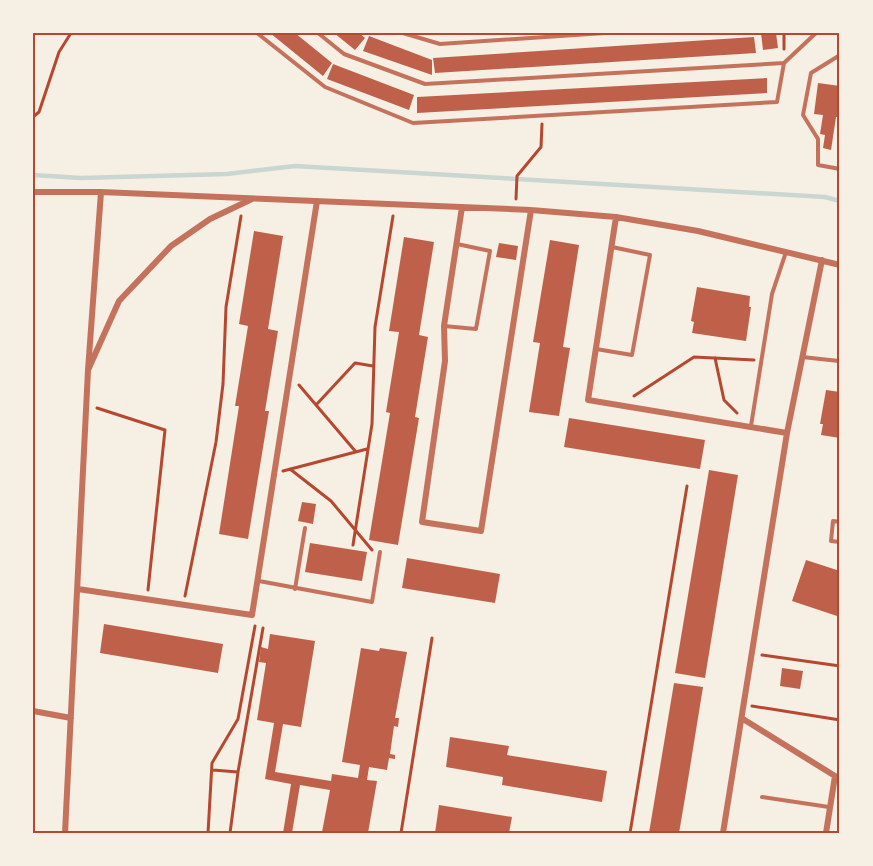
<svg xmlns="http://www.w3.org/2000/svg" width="873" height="866" font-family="'Archivo Narrow',sans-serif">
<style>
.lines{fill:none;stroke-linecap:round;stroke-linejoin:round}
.stream{stroke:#c9d6d2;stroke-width:4.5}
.building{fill:#bf614a}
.path{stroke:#b5482f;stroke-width:3}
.service{stroke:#c5725c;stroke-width:4}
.minor{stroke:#c5725c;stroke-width:6}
.neatline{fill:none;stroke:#b5482f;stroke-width:2}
</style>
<rect width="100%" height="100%" fill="#f6efe4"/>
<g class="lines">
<path class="stream" d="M33,175L81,178L227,174L295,166L825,197L840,201"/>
</g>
<path class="building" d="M270,33H295L332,63L323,76Z
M334,33H359L365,38L355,50Z
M761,33H776L778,48L763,50Z
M369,36L432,60V75L363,51Z
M754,37L756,53L435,73L433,58Z
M333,64L414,95L409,110L327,79Z
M767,78V93L417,113V97Z
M818,83L840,86V117H836L831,150L823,148L825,135L820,134L823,115L814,114Z
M254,231L283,236L268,329L278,331L265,411H269L248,539L219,534L239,406H235L248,326L239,324Z
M404,237L434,242L419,335L428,337L415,417L419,418L398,545L369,540L390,413L386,412L399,332L389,331Z
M550,240L579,245L563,347L570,348L559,416L529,412L540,343L533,342Z
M499,243L518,246L516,260L496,257Z
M697,287L750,296L749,307H751L746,341L692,333L694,322L691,321Z
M826,390L840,392V438L821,435L823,424H820Z
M569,418L705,440L700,469L564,447Z
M709,470L738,475L705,678L675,673Z
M302,502L316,504L313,524L298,521Z
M310,543L367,552L362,581L305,572Z
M407,558L500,574L495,603L402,588Z
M806,560L840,571V617L792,601Z
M104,624L223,644L218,673L100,653Z
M270,634L315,641L301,727L283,724L275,772L331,781L332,774L358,778L360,765L342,762L361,648L379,651L380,648L407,652L395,718H399L398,727L394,726L390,754L395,755V759L389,758L387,770L369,767L367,780L377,781L368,833L322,832L330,790L300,785L292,833H283L291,784L265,779L274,723L257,720L266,663L259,662L261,647L268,649Z
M782,668L803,671L800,689L780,686Z
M674,683L703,687L686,792L679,833H649Z
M450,737L509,746L507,755L607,771L602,802L502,785L503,777L446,767Z
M439,805L512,817L509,833H435Z"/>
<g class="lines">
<path class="path" d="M784,49V33
M33,117L39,112L59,52L71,33
M516,199L517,176L541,147L542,124
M715,358L724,400L737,413
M299,385L356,452
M634,396L694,357L754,360
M316,405L355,363L373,366
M97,408L165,430L148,590
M290,469L331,501L372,550
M283,471L367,449
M353,545L372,424L375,327L393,216
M185,596L216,442L223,384L226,307L241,216
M762,655L840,666
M752,706L840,720
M213,770L238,772
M208,833L212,763L238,719L255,626
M230,833L238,772L263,628
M401,833L432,638
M630,833L687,486"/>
<path class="service" d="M257,33L325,87L413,123L777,102L784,63L816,33
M318,33L344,54L425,84L784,63
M403,33L440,44L605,33
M840,55L811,73L803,115L818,139V165L840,169
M444,326L476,329L490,251L457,244
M596,349L632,355L650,255L612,247
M802,357L839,361L840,357
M751,426L772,294L786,252
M840,522L833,521L831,541L840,542
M259,581L372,602L380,552
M295,589L305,528
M762,797L829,807"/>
<path class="minor" d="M33,192H101
M462,207L444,326L445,361L422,522L481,531L531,210
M616,217L588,400L787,433
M88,370L101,192L531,210L616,217L698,231L840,265
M78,589L252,615L317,201
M33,711L71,718
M743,719L835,776L826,833
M65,833L88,370L119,301L171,246L210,219L252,199
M723,833L787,433L822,260"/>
</g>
<rect width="873" height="866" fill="none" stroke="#f6efe4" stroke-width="69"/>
<rect x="34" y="34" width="804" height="798" class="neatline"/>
</svg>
